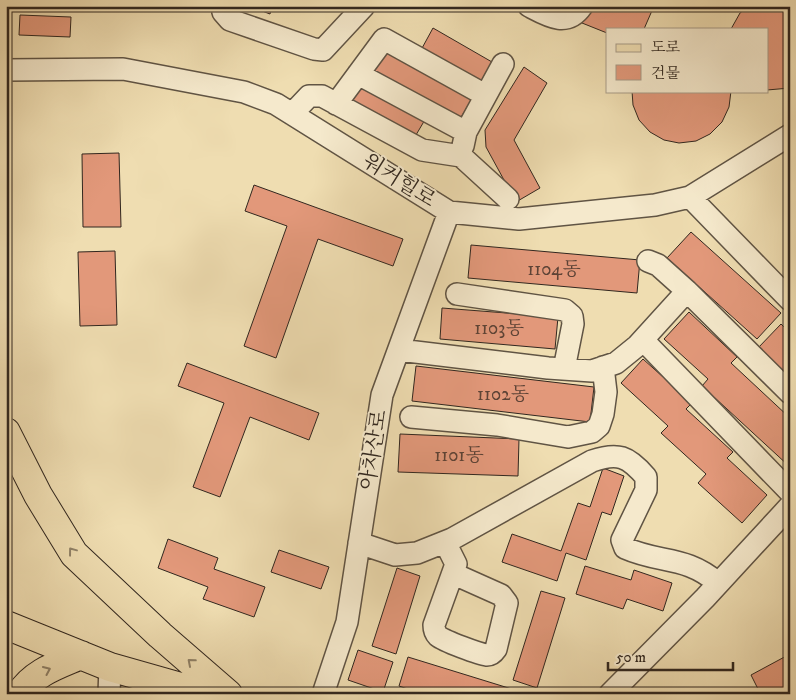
<svg xmlns="http://www.w3.org/2000/svg" width="796" height="700" font-family="'IM FELL DW Pica','Noto Serif KR',serif">
<style>
.building{fill:#e2987a;stroke:#31271f}
.lines{fill:none;stroke-linecap:round;stroke-linejoin:round}
.minor-casing{stroke:#605444;stroke-width:24}
.major-casing{stroke:#31271f;stroke-width:30}
.minor{stroke:#f5e9cc;stroke-width:21}
.major{stroke:#efddb1;stroke-width:28}
.oneway{stroke:#908268}
.labels{text-anchor:middle;dominant-baseline:central;stroke-width:4;stroke-linejoin:round;paint-order:stroke}
.number-label{font-size:19px;fill:#5d4336}
.street-label{font-size:21px;fill:#31271f;stroke:#f5e9cc}
</style>
<rect width="100%" height="100%" fill="#efddb1"/>
<filter id="stains"><feTurbulence type="fractalNoise" baseFrequency=".004" numOctaves="4"/><feColorMatrix values="0 0 0 0 .2 0 0 0 0 .09 0 0 0 0 .02 0 0 0 .5 -.17"/></filter>
<radialGradient id="worn" r=".72"><stop offset=".6" stop-color="#630" stop-opacity="0"/><stop offset="1" stop-color="#630" stop-opacity=".3"/></radialGradient>
<path class="building" d="M249,6H272L270,14Z
M589,6H654L644,29H607V33L582,23Z
M749,6H790V88L767,90V29H731L740,13Z
M20,15L71,17L70,37L19,35Z
M433,28L492,62L480,83L421,50Z
M384,47L473,97L460,119L372,69Z
M524,67L547,83L514,140L540,188L516,202L486,147L485,130Z
M364,81L426,118L413,140L351,103Z
M632,91H731L729,107L722,122L710,134L696,141L679,143L664,140L650,132L639,120L633,105Z
M119,153L121,227H83L82,154Z
M254,185L403,239L393,266L318,239L276,358L244,346L287,226L245,211Z
M691,232L781,313L757,339L667,258Z
M471,245L640,260L637,293L468,278Z
M115,251L117,325L80,326L78,252Z
M442,308L558,317L555,349L440,339Z
M689,312L737,357L731,363L790,418V467L702,386L708,379L664,339Z
M781,324L790,333V378L758,348Z
M643,359L692,403L686,409L733,452L727,458L767,495L742,523L698,483L706,474L661,433L668,426L621,383Z
M187,363L319,413L309,440L250,417L220,497L193,487L224,403L178,386Z
M416,366L594,387L590,422L412,401Z
M400,434L519,439L518,476L398,472Z
M603,468L624,476L611,515L602,512L586,560L566,553L557,581L502,562L512,534L561,551L578,503L590,507Z
M168,539L218,558L214,569L265,587L254,617L203,599L208,587L158,568Z
M279,550L329,567L321,589L271,572Z
M585,566L631,580L634,570L672,583L663,611L627,599L623,609L576,594Z
M397,568L420,576L396,654L372,646Z
M541,591L565,598L537,688L513,680Z
M358,650L393,662L383,692L348,680Z
M790,654V694H749L758,689L751,675Z
M408,657L515,690L514,694H422L399,686Z"/>
<g class="lines">
<defs>
<path id="minor" d="M222,6L223,12L230,20L314,49L323,50L364,6
M529,6C548,16 567,28 582,6
M6,70L123,69L244,92L276,104L449,212L519,219L655,205L690,197L790,135
M358,74L466,132
M336,104L384,39L485,95
M292,114L309,96H322L422,150L461,156L508,199
M463,146L466,132L503,64
M690,197L790,300
M648,261L658,265L687,291
M457,294L565,310L572,316L573,324L564,369
M643,340L790,492
M399,350L548,368L592,371L616,363L637,346L687,291L790,393
M411,417L497,425L568,437L592,432L599,426L603,414L606,392L603,367
M445,542L456,564L434,625C434,629 435,633 438,636C444,641 479,654 487,655C491,655 494,652 496,649L507,603L501,595L454,574
M359,543L395,555L417,553L452,539L592,461C618,452 628,456 646,477V490L622,540L625,548C661,564 685,555 718,583
M109,694L110,667
M323,694L347,622L382,395L449,212
M610,694L705,598L790,506"/>
<path id="major" d="M6,432L38,495L74,554L160,635L228,694
M6,625L110,667L205,694
M20,694C34,672 58,665 81,655"/>
</defs>
<use href="#minor" class="minor-casing"/>
<use href="#major" class="major-casing"/>
<use href="#minor" class="minor"/>
<use href="#major" class="major"/>
</g>
<defs><path id="oneway-chevron" d="M-2-3.5L2.5 0L-2 3.5" fill="none" stroke-width="1.6" stroke-linecap="round" stroke-linejoin="round" transform="scale(1.25)"/></defs>
<g class="oneway">
<use href="#oneway-chevron" transform="translate(72 551) rotate(-127)"/>
<use href="#oneway-chevron" transform="translate(191 662) rotate(-139)"/>
<use href="#oneway-chevron" transform="translate(47 670) rotate(-24)"/>
</g>
<g class="labels">
<g class="number-label">
<text x="554" y="269">1104동</text>
<text x="499" y="328">1103동</text>
<text x="503" y="394">1102동</text>
<text x="459" y="455">1101동</text>
</g>
<g class="street-label">
<text transform="translate(399 181) rotate(32)">워커힐로</text>
<text transform="translate(374 450) rotate(-81)">아차산로</text>
</g>
</g>
<rect width="796" height="700" fill="none" stroke="#efddb1" stroke-width="25"/>
<rect x="8" y="8" width="781" height="685" fill="none" stroke="#31271f" stroke-width="2.5"/>
<rect x="12" y="12" width="771" height="675" fill="none" stroke="#31271f"/>
<rect x="606" y="28" width="162" height="65" fill="#f5e9cc" stroke="#a79b87"/>
<rect x="616" y="44" width="25" height="8" fill="#efddb1" stroke="#a79b87"/>
<text x="651" y="52" font-size="15" fill="#31271f">도로</text>
<rect x="616" y="65" width="25" height="15" fill="#e2987a" stroke="#a79b87"/>
<text x="651" y="78" font-size="15" fill="#31271f">건물</text>
<path d="M608 662v8h125v-8" fill="none" stroke="#31271f" stroke-width="2.5"/>
<text x="616" y="662" font-size="15" fill="#31271f" stroke="#f5e9cc" stroke-width="4" paint-order="stroke">50 m</text>
<rect width="100%" height="100%" filter="url(#stains)"/>
<rect width="100%" height="100%" fill="url(#worn)"/>
</svg>
